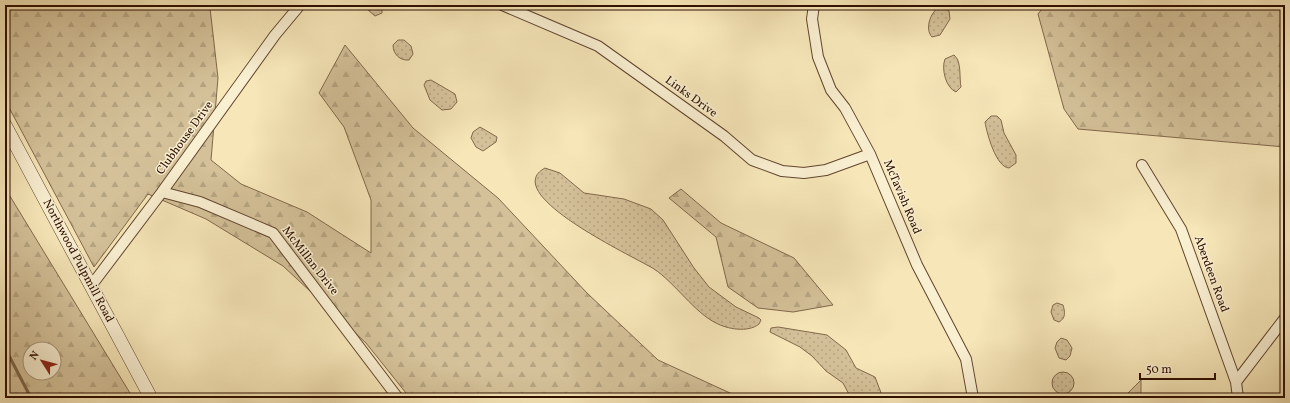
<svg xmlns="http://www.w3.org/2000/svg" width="1290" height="403" font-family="Vollkorn,serif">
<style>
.green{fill:url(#green-dots);stroke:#82684c}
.forest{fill:url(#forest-firs);stroke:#82684c;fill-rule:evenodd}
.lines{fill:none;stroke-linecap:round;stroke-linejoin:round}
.stream{stroke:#7e6449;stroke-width:3}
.minor-casing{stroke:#61452e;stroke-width:12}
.tertiary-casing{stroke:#61452e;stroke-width:14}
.minor{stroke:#f9efd1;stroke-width:10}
.tertiary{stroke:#f9efd1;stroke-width:13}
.labels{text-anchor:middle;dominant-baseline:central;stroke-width:3;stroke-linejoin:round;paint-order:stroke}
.street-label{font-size:12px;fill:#2f0f00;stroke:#f9efd1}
</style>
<defs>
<pattern id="green-dots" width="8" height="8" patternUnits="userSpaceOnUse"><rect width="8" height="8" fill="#d4c199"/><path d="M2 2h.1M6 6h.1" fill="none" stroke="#b6a582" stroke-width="1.8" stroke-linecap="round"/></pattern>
<pattern id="forest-firs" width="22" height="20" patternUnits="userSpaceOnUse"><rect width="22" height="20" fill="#d4c199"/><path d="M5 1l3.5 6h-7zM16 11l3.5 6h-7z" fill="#b6a582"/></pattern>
</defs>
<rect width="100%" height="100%" fill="#f6e6b8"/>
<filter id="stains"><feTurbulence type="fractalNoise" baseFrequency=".005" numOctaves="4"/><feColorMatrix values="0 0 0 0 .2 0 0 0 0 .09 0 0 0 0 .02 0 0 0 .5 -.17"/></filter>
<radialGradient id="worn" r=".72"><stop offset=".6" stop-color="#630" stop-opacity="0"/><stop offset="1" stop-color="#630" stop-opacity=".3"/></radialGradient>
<path class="green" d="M369,5H382V13L375,16L368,10Z
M942,6L949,11L950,19L940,35L932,37C924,29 931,9 942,6Z
M398,40H404L411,46L413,54L409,60C400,61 393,54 393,45Z
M954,55C962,61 959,78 961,87L956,92C946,88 941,69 945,59Z
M431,80L455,94L457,102L451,109L442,110L430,100L424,85L426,81Z
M991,116H997L1001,120L1004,133L1016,155V163L1009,168C996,167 987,134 985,122Z
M480,127L497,137L496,142L483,151L476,147L471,138L473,132Z
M545,168L560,173L584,193L624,199L651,209L663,220L694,268L709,287L736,307L759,318L761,320L759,324C748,333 727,329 716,323C695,313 674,282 654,269C639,259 497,194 545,168Z
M1057,303L1063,305C1065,312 1066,318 1059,322L1054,320L1051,312L1053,305Z
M778,327L827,335L846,350L856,368L875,377L883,398H851L843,383L826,371L812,356L800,347L770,332L771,328Z
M1061,338L1067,340L1072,348L1070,356L1066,360L1059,358L1055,348L1057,342Z
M1052 383a11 11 0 1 1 22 0a11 11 0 1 1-22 0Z"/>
<path class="forest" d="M5,5H208L210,8L218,78L211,160L241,184L307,212L371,253V200L344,127L319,93L345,45L413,128L498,198L587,293L658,360L741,398H410L366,343L283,266L206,219L148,194L94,267L5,100Z
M1045,5H1285V147L1078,129L1064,109L1038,14Z
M5,188L133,398H5ZM30,349H54V373H30Z
M681,189L721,223L794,258L833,305L793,312L758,308L728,287L716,237L669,198Z
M1141,380V398H1123Z"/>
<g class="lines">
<path class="stream" d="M5,348L31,398"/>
<defs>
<path id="minor" d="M502,5L598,46L724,136L752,160L782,171L804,173L826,170L870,154
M814,5L812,19L818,57L831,90L845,108L870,154L917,265L966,359L973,398
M1142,165L1181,229L1236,382L1238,398
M162,192L200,202L273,233L398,398
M91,286L162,192L275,35L300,5
M1236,382L1285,318"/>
<path id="tertiary" d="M5,125L151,398"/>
</defs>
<use href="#minor" class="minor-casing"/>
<use href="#tertiary" class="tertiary-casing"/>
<use href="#minor" class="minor"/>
<use href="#tertiary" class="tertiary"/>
</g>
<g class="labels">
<g class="street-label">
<text transform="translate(691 97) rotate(36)">Links Drive</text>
<text transform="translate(185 138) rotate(-54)">Clubhouse Drive</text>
<text transform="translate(902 197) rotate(67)">McTavish Road</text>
<text transform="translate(78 261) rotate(62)">Northwood Pulpmill Road</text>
<text transform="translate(310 261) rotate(52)">McMillan Drive</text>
<text transform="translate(1211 274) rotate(70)">Aberdeen Road</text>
</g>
</g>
<rect width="1290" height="403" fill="none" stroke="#f6e6b8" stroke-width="20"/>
<rect x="6" y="6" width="1278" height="391" fill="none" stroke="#2f0f00" stroke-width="2"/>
<rect x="10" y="10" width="1270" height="383" fill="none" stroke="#2f0f00"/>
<g transform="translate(42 361) rotate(306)"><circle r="19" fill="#f9efd1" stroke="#a8957d"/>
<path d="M0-3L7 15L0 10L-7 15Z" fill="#8f2418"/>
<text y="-6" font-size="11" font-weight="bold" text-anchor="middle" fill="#2f0f00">N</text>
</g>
<path d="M1140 373v6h75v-6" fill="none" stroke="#2f0f00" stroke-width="2"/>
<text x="1146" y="373" font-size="12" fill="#2f0f00" stroke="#f9efd1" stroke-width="3" paint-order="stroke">50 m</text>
<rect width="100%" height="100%" filter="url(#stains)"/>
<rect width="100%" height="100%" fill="url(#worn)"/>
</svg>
